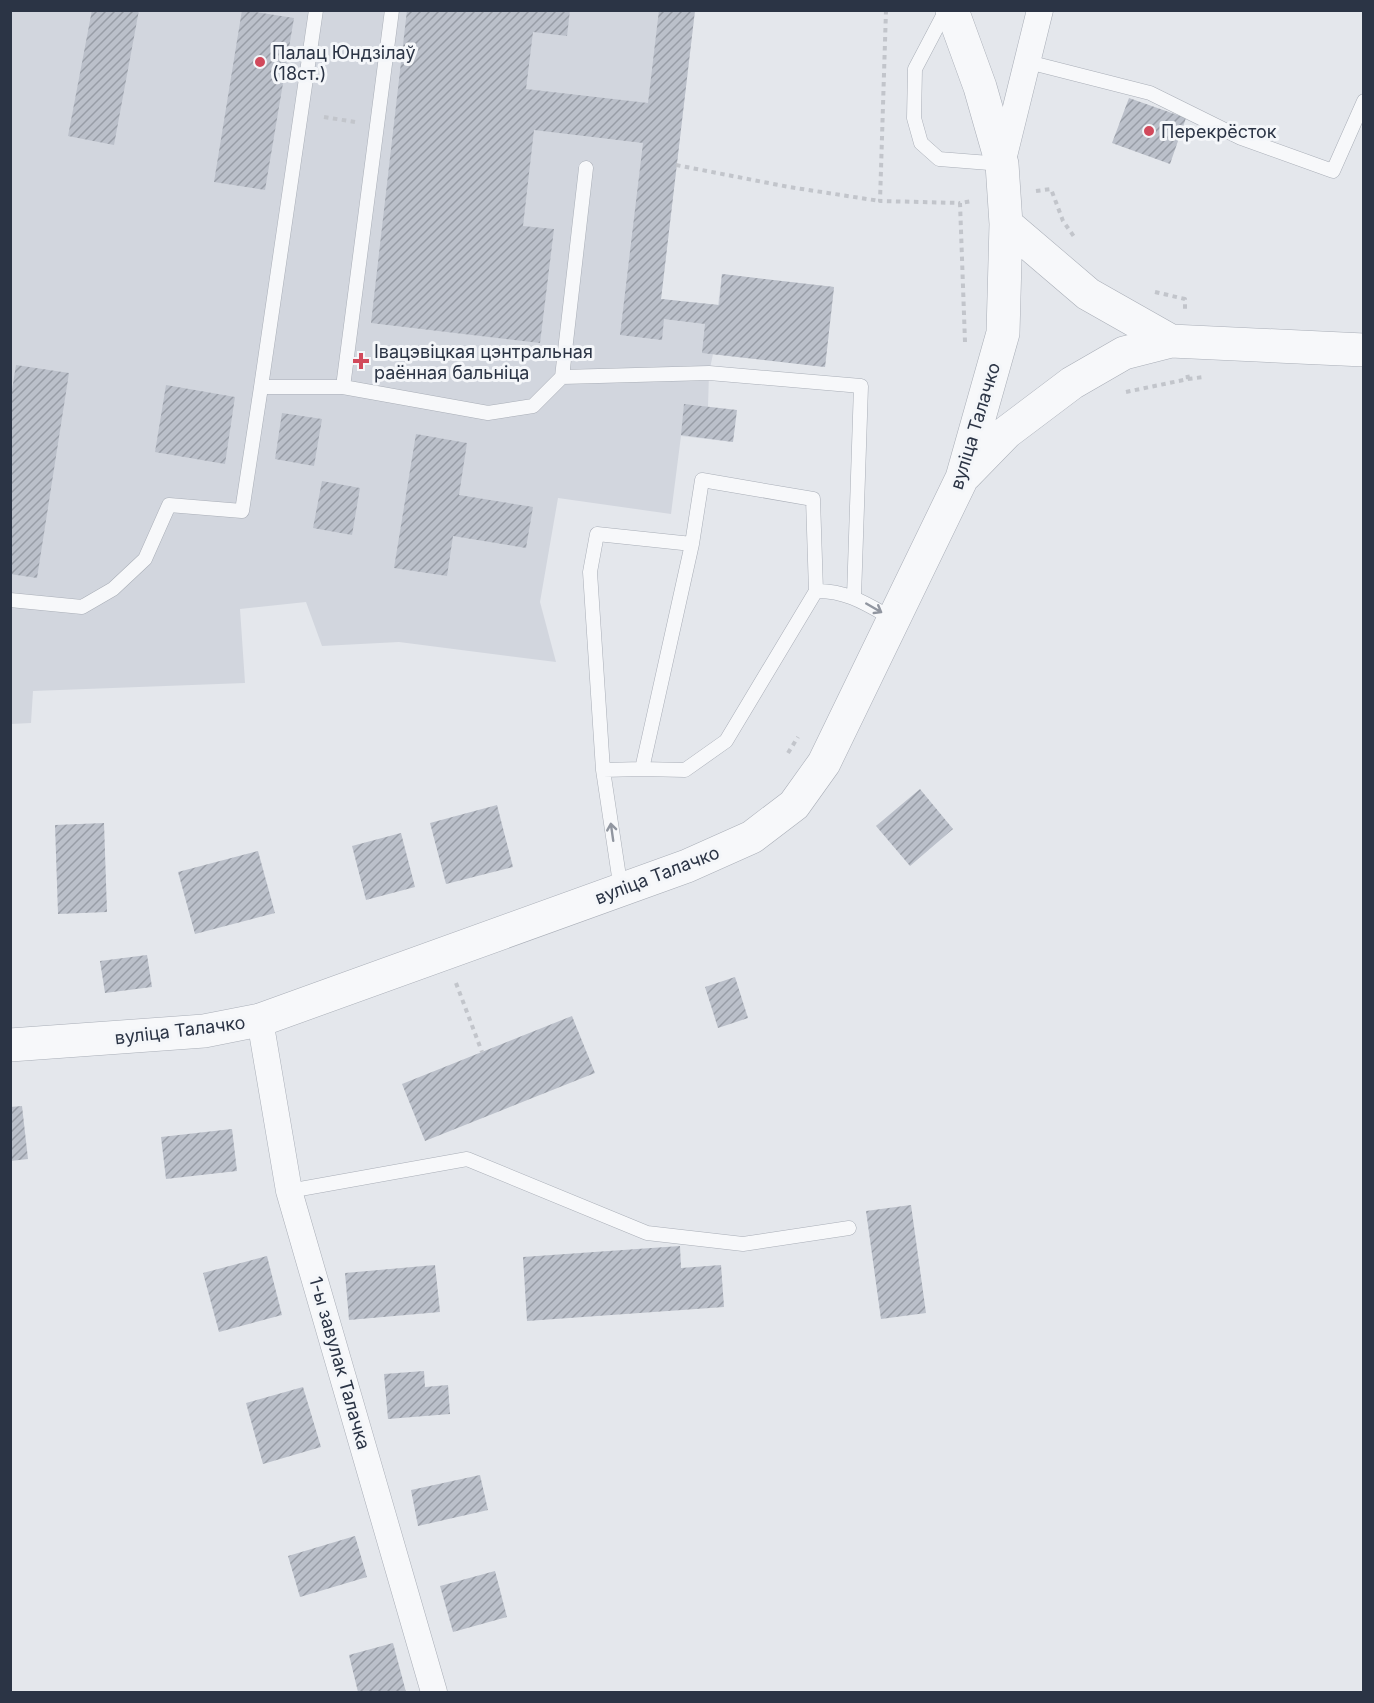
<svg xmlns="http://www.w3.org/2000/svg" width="1374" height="1703" font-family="Inter,sans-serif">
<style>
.built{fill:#d2d6de}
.building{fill:url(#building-hatch)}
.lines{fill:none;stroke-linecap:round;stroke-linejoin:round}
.service-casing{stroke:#a9aeb7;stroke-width:15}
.minor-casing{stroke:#a9aeb7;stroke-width:27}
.tertiary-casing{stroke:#a9aeb7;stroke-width:34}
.path{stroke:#c2c5cb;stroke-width:4;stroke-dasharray:4.5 4.5;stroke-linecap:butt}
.service{stroke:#f7f8fa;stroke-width:14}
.minor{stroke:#f7f8fa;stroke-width:26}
.tertiary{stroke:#f7f8fa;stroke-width:33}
.oneway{stroke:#9196a0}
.poi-dot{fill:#d1495b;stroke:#f4f6f9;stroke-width:2}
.labels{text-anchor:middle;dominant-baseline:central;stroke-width:6;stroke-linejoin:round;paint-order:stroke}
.poi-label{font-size:18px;fill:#2b3445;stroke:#f4f6f9;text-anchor:start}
.street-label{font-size:18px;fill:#2b3445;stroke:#f4f6f9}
</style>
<defs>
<pattern id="building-hatch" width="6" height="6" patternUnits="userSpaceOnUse" patternTransform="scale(1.5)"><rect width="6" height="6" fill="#bbc0ca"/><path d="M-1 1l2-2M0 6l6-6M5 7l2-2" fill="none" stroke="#989da6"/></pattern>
</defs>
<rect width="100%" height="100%" fill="#e4e7ec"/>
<path class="built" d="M10,11H695L661,299L718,305L722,274L834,287L825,367L713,354L709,373L708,407L733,442L681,436L671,514L558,498L540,602L556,662L399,642L322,646L306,602L240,609L245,683L33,691L31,723L11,724Z"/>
<path class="building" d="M92,10H139L114,145L68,136Z
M242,10L294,18L265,190L214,182Z
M407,10H570L567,36L533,32L526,89L648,103L659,10H695L661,299L719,305L722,274L834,287L825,367L702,353L705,324L664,319L662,340L620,335L643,143L534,130L523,226L554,229L540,343L371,323Z
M1129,98L1186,118L1170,164L1112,143Z
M16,365L69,373L37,578L10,574V403Z
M166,385L235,397L225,464L155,452Z
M684,404L737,410L733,442L681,435Z
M282,413L322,419L314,466L275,459Z
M416,434L467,443L459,495L533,507L526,548L453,536L447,576L394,568Z
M322,481L360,488L352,535L313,528Z
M920,789L953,829L910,866L876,826Z
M497,805L513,867L446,884L430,823Z
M104,823L107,912L58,914L55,825Z
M401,833L415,887L366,900L352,846Z
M258,851L275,913L195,934L178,872Z
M147,955L152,987L105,993L100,961Z
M735,977L748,1018L718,1028L705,987Z
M572,1016L595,1073L425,1141L402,1084Z
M22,1106L28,1159L10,1161V1107Z
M232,1129L237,1171L166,1179L161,1137Z
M911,1205L926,1313L881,1319L866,1211Z
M680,1246L681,1268L721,1265L724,1307L527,1321L523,1257Z
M267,1256L282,1315L219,1332L203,1273Z
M435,1265L440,1312L349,1320L345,1273Z
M424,1371L425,1387L448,1385L450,1414L388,1419L384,1374Z
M303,1387L321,1447L263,1464L246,1403Z
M480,1475L488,1510L418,1526L411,1490Z
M355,1536L367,1577L300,1597L288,1556Z
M495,1571L507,1617L453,1632L440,1586Z
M393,1643L406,1692H358L349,1655Z"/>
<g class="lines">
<defs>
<path id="service" d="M316,10L261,387H343L488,413L533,406L562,377L709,373L861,386L854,597
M946,10L915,69L914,118L921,143L939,159L1002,164
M1028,62L1150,93L1241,138L1333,171L1364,101
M562,377L586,168
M343,387L392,10
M10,600L82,607L113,589L145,559L169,505L242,511L261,387
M642,769L685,770L726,741L816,591
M603,770L642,769L692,544L702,480L813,499L816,591C846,590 868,605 893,619
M621,890L603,770L590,572L597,534L692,544
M289,1191L467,1159L647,1233L743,1244L849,1228"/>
<path id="minor" d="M1002,164L1040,10
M260,1020L289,1191L434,1692"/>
<path id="tertiary" d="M1006,224L1088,294L1171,341
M965,475L1007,432L1072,383L1124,353L1171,341L1364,350
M10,1045L204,1031L260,1020L687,866L752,837L794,805L824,763L962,478L1003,333L1006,224L1002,164L980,87L952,10"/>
</defs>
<use href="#service" class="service-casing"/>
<use href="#minor" class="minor-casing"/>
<use href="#tertiary" class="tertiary-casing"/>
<path class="path" d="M886,10L880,201L960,203
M324,117L355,122
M676,165L789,187L880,201
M1036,191L1051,189L1063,221L1075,238
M1155,292L1185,299V311
M965,342L960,203L972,201
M1188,379L1204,377
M1126,392L1188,379L1187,372
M788,753L798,737
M456,983L482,1052"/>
<use href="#service" class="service"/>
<use href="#minor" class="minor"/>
<use href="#tertiary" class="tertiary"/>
</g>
<defs><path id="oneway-shaft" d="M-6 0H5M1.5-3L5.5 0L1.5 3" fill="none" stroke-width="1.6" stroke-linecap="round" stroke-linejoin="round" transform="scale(1.5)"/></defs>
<g class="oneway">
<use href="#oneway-shaft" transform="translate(874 608) rotate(30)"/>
<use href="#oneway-shaft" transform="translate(612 832) rotate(-98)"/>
</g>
<g class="poi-dot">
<circle cx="260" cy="62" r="6"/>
<circle cx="1149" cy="131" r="6"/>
<path d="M358 352h6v6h6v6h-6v6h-6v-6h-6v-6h6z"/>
</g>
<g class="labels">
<g class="poi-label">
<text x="272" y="52">Палац Юндзілаў<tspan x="272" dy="21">(18ст.)</tspan></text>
<text x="1161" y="131">Перекрёсток</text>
<text x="374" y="351">Івацэвіцкая цэнтральная<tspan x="374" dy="21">раённая бальніца</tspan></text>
</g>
<g class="street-label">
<text transform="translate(975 426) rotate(-73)">вуліца Талачко</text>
<text transform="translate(657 875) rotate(-21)">вуліца Талачко</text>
<text transform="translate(180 1030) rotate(-7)">вуліца Талачко</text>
<text transform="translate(340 1363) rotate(74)">1-ы завулак Талачка</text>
</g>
</g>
<rect width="1374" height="1703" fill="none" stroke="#2b3445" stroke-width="24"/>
</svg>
